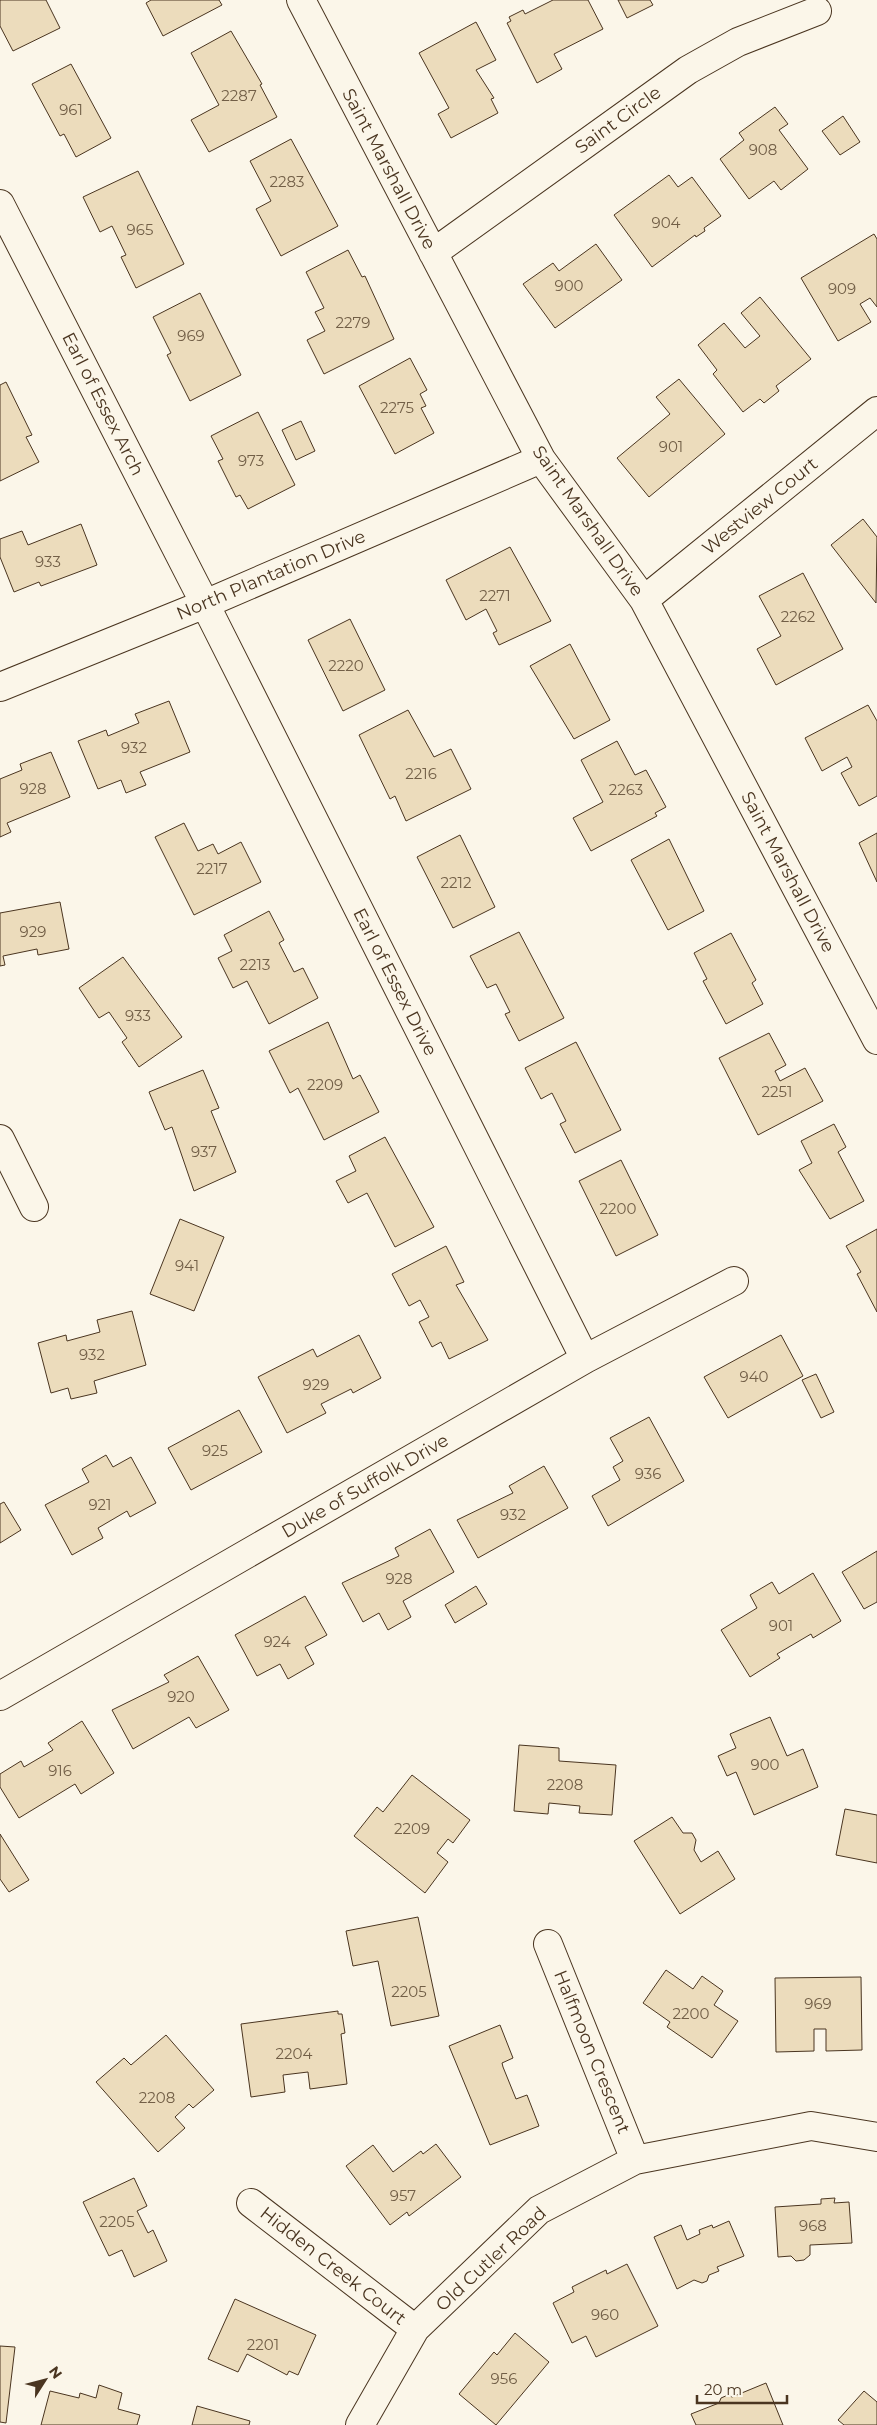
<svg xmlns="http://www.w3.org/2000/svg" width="877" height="2425" font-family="Montserrat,sans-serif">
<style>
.building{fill:#ecdcbc;stroke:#4a3520}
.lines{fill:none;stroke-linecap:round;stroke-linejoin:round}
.minor-casing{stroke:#4a3520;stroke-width:30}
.minor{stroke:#fbf6e9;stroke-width:28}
.labels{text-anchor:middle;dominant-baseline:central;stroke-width:4;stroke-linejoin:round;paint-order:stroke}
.number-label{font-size:15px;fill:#725f47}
.street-label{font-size:18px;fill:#4a3520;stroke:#fbf6e9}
</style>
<rect width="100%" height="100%" fill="#fbf6e9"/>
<path class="building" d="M0,0H46L60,28L13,51L0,26Z
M151,0H219L222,5L163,36L146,3Z
M553,0H588L603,29L554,54L562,69L537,83L507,23L511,21L509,17L523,10L525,14Z
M618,0H650L653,5L627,18Z
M476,22L496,60L476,70L494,98L491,99L498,113L451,138L438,114L449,108L419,53Z
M231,31L262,84L260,85L277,117L209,152L191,120L219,105L191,53Z
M71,64L111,138L76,157L64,134L60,136L32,84Z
M775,107L788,124L779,130L808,169L781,190L774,181L749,199L720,159L744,140L739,133Z
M843,116L860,142L840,155L822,131Z
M291,139L338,226L281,256L256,209L271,201L250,161Z
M138,171L184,264L136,288L121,257L126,255L112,226L100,232L83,197Z
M669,175L678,187L692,177L721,216L704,228L705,231L696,237L695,235L652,267L614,215Z
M874,234L877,239V307L870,298L860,304L871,322L838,341L801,278Z
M596,244L622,280L555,328L523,284L553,263L559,271Z
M348,250L362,277L365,276L394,339L324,374L307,340L325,331L315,312L324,308L306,272Z
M200,293L241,375L190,401L167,355L171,353L153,317Z
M760,297L811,359L776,386L779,391L764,403L760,399L743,412L713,374L717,370L698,345L724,323L745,348L760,336L741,313Z
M410,358L427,390L420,394L426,406L421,408L434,433L395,454L359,386Z
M679,379L725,434L649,497L617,458L670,414L656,397Z
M6,382L32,435L26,437L39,462L0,481V385Z
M258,412L295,485L248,509L240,495L236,497L218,461L223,459L211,436Z
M301,421L315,451L296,460L282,430Z
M863,519L877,537L876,603L831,545Z
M81,524L97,565L41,586L39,582L14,592L0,557V539L22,531L28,545Z
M510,547L551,621L499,645L493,633L497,631L486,609L466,620L446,580Z
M803,573L843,649L776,685L757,649L781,636L759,596Z
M350,619L385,690L343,711L308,640Z
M570,644L610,720L574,739L530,666Z
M169,701L190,752L140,772L146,785L126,793L121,780L98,789L78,741L106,730L108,736L139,723L135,714Z
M868,705L877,721V796L859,806L841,773L852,767L847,757L822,771L805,738Z
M408,710L434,757L451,749L471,789L406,821L395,796L390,799L359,735Z
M617,741L635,775L646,770L666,807L655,813L657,816L591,851L573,818L603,802L581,760Z
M51,752L70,797L7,823L11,832L0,837V779L22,770L20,764Z
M184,823L198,851L213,844L218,854L241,842L261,882L194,915L155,837Z
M877,833V882L859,843Z
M460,835L495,907L453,928L417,857Z
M669,839L704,911L668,930L631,860Z
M60,902L69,949L38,955L37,949L3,956L5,965L0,966V913Z
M269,911L284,940L279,943L294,972L303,968L318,998L269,1024L247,981L233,988L218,958L232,951L224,935Z
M519,932L564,1018L519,1041L505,1014L510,1012L496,984L487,988L470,956Z
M731,933L756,980L752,983L763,1004L726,1024L703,981L707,979L694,953Z
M123,957L182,1037L139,1067L122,1042L127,1038L109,1012L99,1018L79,988Z
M328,1022L353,1079L360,1075L379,1112L324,1140L298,1088L290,1093L269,1051Z
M769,1033L786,1065L775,1071L780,1081L805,1068L823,1101L758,1135L719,1058Z
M576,1042L621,1130L575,1153L560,1124L566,1121L552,1093L541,1099L525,1068Z
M203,1070L219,1108L211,1111L236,1172L194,1191L172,1127L165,1130L149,1092Z
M834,1124L846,1147L838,1152L864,1201L830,1219L799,1170L812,1163L801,1141Z
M385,1137L434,1227L395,1247L367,1193L348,1203L336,1181L356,1171L349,1156Z
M621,1160L658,1235L616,1256L579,1181Z
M180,1219L224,1237L194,1311L150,1294Z
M877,1229V1312L857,1274L861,1272L846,1246Z
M446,1246L464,1282L456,1285L488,1340L449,1359L441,1342L432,1347L419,1322L429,1317L420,1300L409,1306L392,1274Z
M132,1311L146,1365L94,1381L97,1393L71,1399L68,1388L51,1393L38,1343L66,1335L67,1341L100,1332L97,1320Z
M359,1335L381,1378L353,1393L351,1389L321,1404L326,1413L287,1433L258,1377L313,1349L317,1357Z
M781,1335L803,1376L728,1418L704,1377Z
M816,1374L834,1412L821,1418L802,1380Z
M239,1410L262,1452L191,1490L168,1448Z
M649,1417L684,1481L608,1526L592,1496L620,1480L613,1467L623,1461L610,1438Z
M106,1455L113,1467L131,1457L156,1503L130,1517L127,1511L98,1528L103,1538L72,1555L45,1505L89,1482L82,1469Z
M544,1466L568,1508L478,1558L457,1520L513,1493L509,1486Z
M4,1502L21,1530L0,1543V1504Z
M430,1529L454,1572L403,1601L411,1617L388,1630L379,1613L363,1622L342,1583L399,1556L395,1548Z
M877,1551V1602L864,1609L842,1572Z
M813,1573L841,1621L813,1638L811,1634L777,1654L780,1658L750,1677L721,1630L757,1608L750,1595L772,1582L779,1594Z
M476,1586L487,1604L455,1623L445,1605Z
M305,1596L327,1635L305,1647L314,1664L288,1679L280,1664L257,1676L235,1635Z
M198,1656L229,1710L196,1728L189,1717L133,1749L112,1710L169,1682L164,1675Z
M770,1717L787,1756L803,1749L818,1787L754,1815L736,1772L727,1776L718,1756L736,1748L730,1734Z
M82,1721L114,1773L81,1794L75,1784L19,1818L0,1787V1774L21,1761L24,1767L53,1750L48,1743Z
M519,1745L559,1748V1761L616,1765L612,1815L579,1813L580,1806L549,1803L548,1814L514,1811Z
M412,1775L470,1820L453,1843L448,1839L437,1853L448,1862L425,1893L354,1836L377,1807L383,1812Z
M845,1809L877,1815V1863L836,1855Z
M672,1817L683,1833H692L696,1840L694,1850L701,1862L718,1851L735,1879L680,1914L634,1841Z
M0,1834L29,1880L9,1892L0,1879Z
M418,1917L439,2016L391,2026L378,1961L353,1966L346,1931Z
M666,1970L693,1989L702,1976L723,1991L714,2005L738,2021L712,2058L667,2027L670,2022L643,2003Z
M861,1977L862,2050L826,2051V2029H814V2051L776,2052L775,1978Z
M338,2011V2014H342L345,2033L341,2034L347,2084L310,2089L308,2072L283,2075L285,2092L251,2097L241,2024Z
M500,2025L513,2058L502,2063L503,2067L516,2099L527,2095L539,2126L490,2145L449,2046Z
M166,2035L214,2090L193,2108L189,2104L175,2117L185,2128L158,2152L96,2082L124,2058L131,2065Z
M436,2144L461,2177L409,2216L407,2212L390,2225L346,2166L373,2145L393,2172L421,2151L423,2154Z
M134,2178L147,2206L137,2211L148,2233L153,2230L167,2261L134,2277L122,2250L109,2256L83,2202Z
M835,2198L834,2203L849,2202L852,2243L810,2245V2255L804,2260L796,2261L791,2256L778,2257L775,2207L821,2204V2199Z
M729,2221L744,2256L717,2267L719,2271L709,2275L707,2281L702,2283L694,2280L677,2289L654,2237L681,2225L687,2240L700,2234L699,2230L712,2225L713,2228Z
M627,2264L658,2326L596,2357L586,2336L572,2343L553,2303L574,2292L572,2287L606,2270L607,2274Z
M235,2299L316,2335L298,2375L289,2371L287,2375L247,2354L238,2372L208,2359Z
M515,2333L549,2362L496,2425L459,2394L494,2352L497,2355Z
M0,2346L15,2347L6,2423L0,2422Z
M766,2383L783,2425H696L691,2414L719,2403L721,2398L728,2395L732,2397Z
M99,2385L122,2393L118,2409L140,2415L137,2425H41L50,2391L79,2398L80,2393L96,2398Z
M864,2391L877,2402V2425H844L838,2420Z
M197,2406L250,2421L249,2425H192Z"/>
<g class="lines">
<defs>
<path id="minor" d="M301,0L541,459L644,600L877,1040
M0,204L205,604L585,1359
M433,253L688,70L738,42L817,11
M644,600L877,411
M0,687L205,604L541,459
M0,1139L34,1207
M0,1696L585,1359L734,1281
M548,1944L635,2160
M251,2203L415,2329
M360,2425L415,2329L539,2210L635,2160L811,2126L877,2137"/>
</defs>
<use href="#minor" class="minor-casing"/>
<use href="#minor" class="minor"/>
</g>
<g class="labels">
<g class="number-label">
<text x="239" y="95">2287</text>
<text x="71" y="109">961</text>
<text x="763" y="149">908</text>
<text x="287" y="181">2283</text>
<text x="666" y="222">904</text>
<text x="140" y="229">965</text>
<text x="569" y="285">900</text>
<text x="842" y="288">909</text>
<text x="353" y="322">2279</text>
<text x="191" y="335">969</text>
<text x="397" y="407">2275</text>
<text x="671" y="446">901</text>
<text x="251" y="460">973</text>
<text x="48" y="561">933</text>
<text x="495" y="595">2271</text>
<text x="798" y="616">2262</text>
<text x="346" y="665">2220</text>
<text x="134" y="747">932</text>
<text x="421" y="773">2216</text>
<text x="33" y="788">928</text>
<text x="626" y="789">2263</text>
<text x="212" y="868">2217</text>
<text x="456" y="882">2212</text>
<text x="33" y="931">929</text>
<text x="255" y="964">2213</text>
<text x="138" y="1015">933</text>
<text x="325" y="1084">2209</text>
<text x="777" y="1091">2251</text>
<text x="204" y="1151">937</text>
<text x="618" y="1208">2200</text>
<text x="187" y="1265">941</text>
<text x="92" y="1354">932</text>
<text x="754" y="1376">940</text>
<text x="316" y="1384">929</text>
<text x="215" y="1450">925</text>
<text x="648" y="1473">936</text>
<text x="100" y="1504">921</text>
<text x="513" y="1514">932</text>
<text x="399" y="1578">928</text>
<text x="781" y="1625">901</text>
<text x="277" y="1641">924</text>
<text x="181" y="1696">920</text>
<text x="765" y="1764">900</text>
<text x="60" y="1770">916</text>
<text x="565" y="1784">2208</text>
<text x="412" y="1828">2209</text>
<text x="409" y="1991">2205</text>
<text x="818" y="2003">969</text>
<text x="691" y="2013">2200</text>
<text x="294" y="2053">2204</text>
<text x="157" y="2097">2208</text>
<text x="403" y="2195">957</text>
<text x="117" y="2221">2205</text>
<text x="813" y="2225">968</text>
<text x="605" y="2314">960</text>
<text x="263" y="2344">2201</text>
<text x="504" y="2378">956</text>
</g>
<g class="street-label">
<text transform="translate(618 120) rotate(-36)">Saint Circle</text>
<text transform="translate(389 169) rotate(62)">Saint Marshall Drive</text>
<text transform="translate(103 404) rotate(63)">Earl of Essex Arch</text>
<text transform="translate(760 506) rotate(-39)">Westview Court</text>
<text transform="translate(588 521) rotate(55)">Saint Marshall Drive</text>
<text transform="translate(271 575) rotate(-23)">North Plantation Drive</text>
<text transform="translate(788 872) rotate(62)">Saint Marshall Drive</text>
<text transform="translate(395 982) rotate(63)">Earl of Essex Drive</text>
<text transform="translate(365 1486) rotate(-30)">Duke of Suffolk Drive</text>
<text transform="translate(592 2052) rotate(68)">Halfmoon Crescent</text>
<text transform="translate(491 2259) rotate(-43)">Old Cutler Road</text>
<text transform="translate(333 2266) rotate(38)">Hidden Creek Court</text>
</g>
</g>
<g transform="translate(45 2380) rotate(54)" stroke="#fbf6e9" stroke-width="4" paint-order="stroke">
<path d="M0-4L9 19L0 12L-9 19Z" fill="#4a3520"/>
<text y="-8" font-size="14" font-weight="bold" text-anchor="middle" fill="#4a3520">N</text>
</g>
<path d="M697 2395v8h90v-8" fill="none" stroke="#4a3520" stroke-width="2.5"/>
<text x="704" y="2395" font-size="15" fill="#4a3520" stroke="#fbf6e9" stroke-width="4" paint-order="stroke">20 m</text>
</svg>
